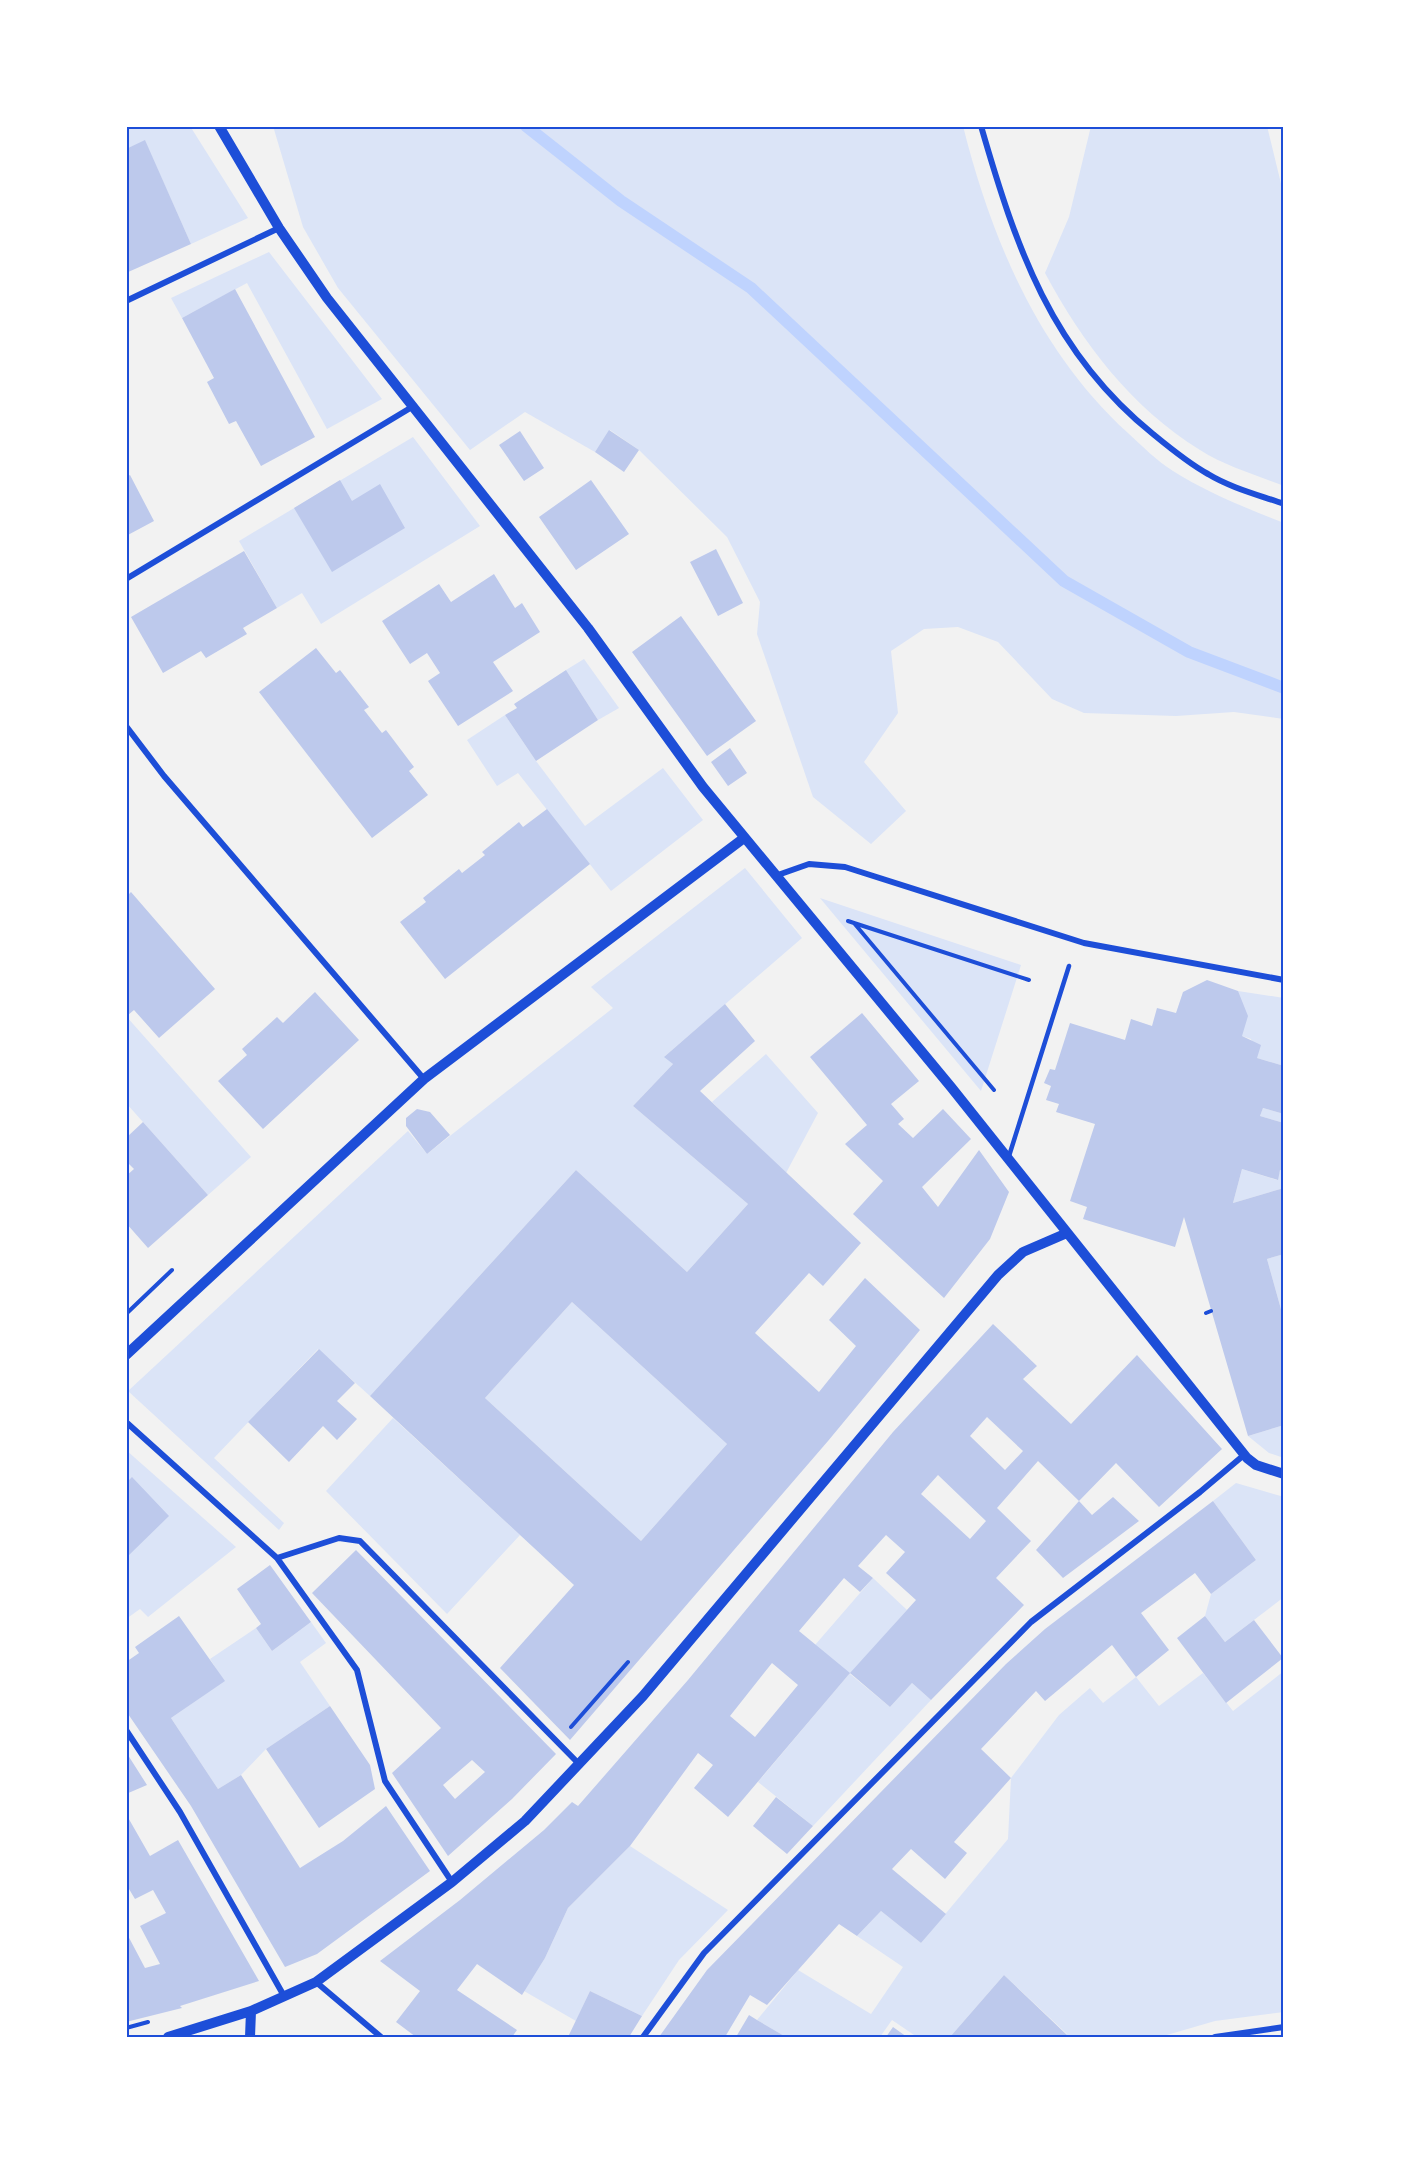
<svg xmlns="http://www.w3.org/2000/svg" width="1410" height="2163" font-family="'Open Sans',sans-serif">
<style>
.green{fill:#dbe4f7}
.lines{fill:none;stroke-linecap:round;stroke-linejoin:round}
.stream{stroke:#bfd3fe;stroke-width:12}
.building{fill:#bdc9ec;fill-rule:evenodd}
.path{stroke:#1d4ed8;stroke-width:4}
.service{stroke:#1d4ed8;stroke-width:4.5}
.minor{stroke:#1d4ed8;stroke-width:6}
.tertiary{stroke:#1d4ed8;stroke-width:10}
.neatline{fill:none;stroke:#1d4ed8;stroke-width:2}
</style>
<rect width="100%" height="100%" fill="#f2f2f2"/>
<path class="green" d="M126,126H190L248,218L191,244L145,141L126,149Z
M273,126H963C992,241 1039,352 1128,433C1142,446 1157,461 1173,471C1208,493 1246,508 1284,523V719L1234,712L1176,716L1084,713L1052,699L998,642L958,627L924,629L891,651L898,713L864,762L906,811L871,844L813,797L757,634L760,602L727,537L639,450L610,430L595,452L525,412L470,450L338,288L303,227Z
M1091,126H1267L1284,196V486C1256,475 1225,466 1200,450C1131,407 1083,344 1045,273L1069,217Z
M269,252L382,399L327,429L247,283L182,318L171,298Z
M413,437L480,526L321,624L302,593L277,608L239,541Z
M584,659L619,708L598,720L566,670Z
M505,715L536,761L585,826L663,768L703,820L611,891L518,773L497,786L467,740Z
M745,868L802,938L665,1056L673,1064L633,1106L748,1204L687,1272L576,1170L370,1396L318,1349L214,1458L284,1523L279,1530L128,1391L408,1131L427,1154L613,1008L591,987Z
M820,898L1021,965L981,1091Z
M1238,991L1284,998V1066L1257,1058L1251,1039L1242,1036Z
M126,1016L251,1157L208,1195L126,1103Z
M766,1054L818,1113L786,1173L712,1102Z
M1263,1108L1284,1114V1123L1260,1116Z
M1242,1169L1277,1180L1280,1170L1284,1171V1188L1233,1203Z
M1284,1254V1320L1267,1259Z
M572,1302L727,1444L641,1541L485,1398Z
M393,1418L520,1535L447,1614L326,1491Z
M1284,1425V1458L1269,1453L1248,1436Z
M126,1450L236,1547L148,1617L140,1609L126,1619Z
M1236,1483L1284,1497V1597L1225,1642L1205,1616L1211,1594L1256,1560L1213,1501Z
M873,1578L907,1610L850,1674L890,1707L912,1683L931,1700L813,1826L758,1782L849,1674L815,1645Z
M311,1622L326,1643L300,1662L330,1706L266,1749L241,1775L218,1789L171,1718L224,1681L210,1659L256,1628L272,1651Z
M1284,1671V2012L1215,2021L1160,2037H1065L1067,2034L1004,1975L950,2037H917L892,2020L880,2037H786L757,2020L798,1970L871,2014L903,1967L857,1936L881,1911L921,1943L1008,1839L1011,1778L1059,1715L1090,1688L1103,1703L1136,1677L1159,1706L1203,1673L1233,1711Z
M630,1846L728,1910L679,1960L642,2016L590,1991L576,2021L524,1991L545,1958L568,1908Z"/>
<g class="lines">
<path class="stream" d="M526,126L621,201L751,288L1064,581L1189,652L1284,688"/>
</g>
<path class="building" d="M145,140L191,244L126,273V149Z
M235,289L315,437L261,466L236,421L229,424L207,382L214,378L182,318Z
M609,430L639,450L624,472L595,452Z
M520,431L544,468L524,481L499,445Z
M130,475L154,521L126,536V477Z
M340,480L352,501L380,484L405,528L332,572L294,508Z
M591,480L629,534L576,570L539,517Z
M716,549L743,603L718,616L690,562Z
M244,551L277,608L243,628L247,634L206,658L201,651L163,673L131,617Z
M494,574L515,608L522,603L540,632L493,662L513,691L458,726L428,681L440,673L427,653L410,664L382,621L439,584L451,602Z
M681,616L756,721L707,756L632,652Z
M316,648L336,673L340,670L369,707L364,710L382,733L386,730L414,767L409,771L428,795L372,838L259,692Z
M566,670L598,720L536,761L505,715L517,708L514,704Z
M730,748L747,773L728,786L711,762Z
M547,809L590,864L445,979L400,922L426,902L423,898L459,869L462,873L485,855L482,852L519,822L523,827Z
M131,892L215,989L159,1038L134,1010L128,1015L126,1012V897Z
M1207,980L1238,991L1248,1016L1242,1036L1261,1045L1257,1058L1284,1066V1114L1263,1108L1260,1116L1284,1123V1171L1280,1170L1278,1180L1242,1169L1233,1203L1284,1188V1254L1267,1259L1284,1320V1425L1248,1436L1184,1217L1175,1247L1083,1219L1087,1207L1070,1201L1095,1124L1056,1112L1059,1104L1046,1100L1051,1086L1044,1083L1050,1069L1055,1070L1070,1023L1125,1040L1131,1019L1152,1026L1157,1008L1176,1013L1183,992Z
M315,992L359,1040L263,1129L218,1081L247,1055L242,1049L277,1017L283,1023Z
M725,1004L755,1041L700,1091L861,1243L823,1286L809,1273L755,1333L819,1392L856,1346L829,1320L865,1278L920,1330L828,1441L570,1740L500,1668L574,1585L370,1396L576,1170L687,1272L748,1204L633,1106L673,1064L664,1057ZM572,1302L727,1444L641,1541L485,1398Z
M862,1013L919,1081L891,1104L904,1119L898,1124L913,1138L943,1109L971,1139L922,1187L938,1207L979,1150L1009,1192L990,1239L944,1298L853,1214L883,1181L845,1144L867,1125L810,1057Z
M417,1109L430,1112L450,1135L427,1154L406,1126V1118Z
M143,1122L208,1195L148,1248L126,1223V1176L134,1169L126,1161V1138Z
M993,1324L1037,1366L1023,1379L1071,1424L1137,1355L1222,1449L1159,1507L1116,1463L1079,1501L1038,1461L997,1508L1031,1541L996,1578L1024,1605L931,1700L912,1683L890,1707L850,1673L916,1600L886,1573L905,1552L886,1535L858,1566L873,1578L860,1592L844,1578L799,1631L850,1673L728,1817L694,1788L713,1765L698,1753L630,1846L568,1908L545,1958L522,1995L477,1964L457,1990L517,2030L512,2037H416L396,2022L420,1991L380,1961L460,1900L544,1830L572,1802L578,1806L688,1680L893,1432ZM987,1417L1023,1451L1005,1470L970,1436ZM938,1475L986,1521L970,1539L921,1494ZM772,1663L798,1685L755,1737L730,1716Z
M319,1349L355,1383L337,1401L357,1419L337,1440L323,1426L289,1462L248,1422Z
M132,1477L169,1516L126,1558V1483Z
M1113,1497L1139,1521L1063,1578L1036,1550L1079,1501L1092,1515Z
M1213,1501L1256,1560L1211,1594L1195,1573L1141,1613L1169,1650L1136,1677L1112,1645L1045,1701L1036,1691L981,1749L1011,1778L954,1842L967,1853L945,1879L911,1849L892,1869L946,1914L921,1943L881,1911L857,1936L839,1924L767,2005L750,1995L725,2037H659L707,1970L1006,1664L1045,1629Z
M356,1550L556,1754L512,1799L448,1856L392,1773L441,1728L312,1593ZM472,1760L485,1772L455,1799L443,1785Z
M270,1565L311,1622L272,1651L256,1628L261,1624L237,1589Z
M179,1616L225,1681L171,1718L218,1789L241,1775L300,1868L343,1841L386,1806L430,1871L317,1954L285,1967L191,1806L126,1711V1662L139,1653L135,1647Z
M1205,1616L1225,1642L1254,1620L1283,1658L1226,1703L1177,1638Z
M330,1706L370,1765L375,1789L319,1828L266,1749Z
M126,1752L147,1785L126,1794Z
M776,1797L813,1826L787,1854L753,1826Z
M126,1814L150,1856L178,1840L259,1981L180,2006L182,2008L126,2022V1932L145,1968L160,1964L140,1926L166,1913L153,1890L135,1899L126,1884Z
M1004,1975L1067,2035L1065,2037H950Z
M590,1991L642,2016L629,2037H568Z
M749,2015L757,2020L786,2037H736Z
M893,2027L907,2037H886Z"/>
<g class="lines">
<path class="path" d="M848,921L854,923L994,1090
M854,923L1029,980
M1206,1313L1211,1311
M126,1314L172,1270
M571,1727L628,1662
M126,2028L148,2022"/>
<path class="service" d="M1009,1156L1069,966"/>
<path class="minor" d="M981,126C1016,247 1051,352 1153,434C1170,448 1188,463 1208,474C1231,488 1259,495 1284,504
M126,301L279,228
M126,579L412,407
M126,726L164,776L424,1079
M775,876L809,864L845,867L1084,943L1284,980
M126,1422L277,1558L357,1670L385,1781L452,1882
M277,1558L339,1538L360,1541L580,1765
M126,1730L180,1812L284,1996
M316,1982L381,2037
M643,2037L704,1953L1031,1622L1200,1492L1244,1455
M1215,2037L1284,2027"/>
<path class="tertiary" d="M219,126L279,228L327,298L588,628L703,787L951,1087L1247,1458L1256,1465L1284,1474
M126,1355L424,1079L744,838
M168,2037L251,2011L316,1982L452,1882L525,1821L643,1696L998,1275L1023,1252L1067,1233
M250,2037L251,2011"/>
</g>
<rect width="1410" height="2163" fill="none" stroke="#ffffff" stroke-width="255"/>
<rect x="128" y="128" width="1154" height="1908" class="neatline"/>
</svg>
